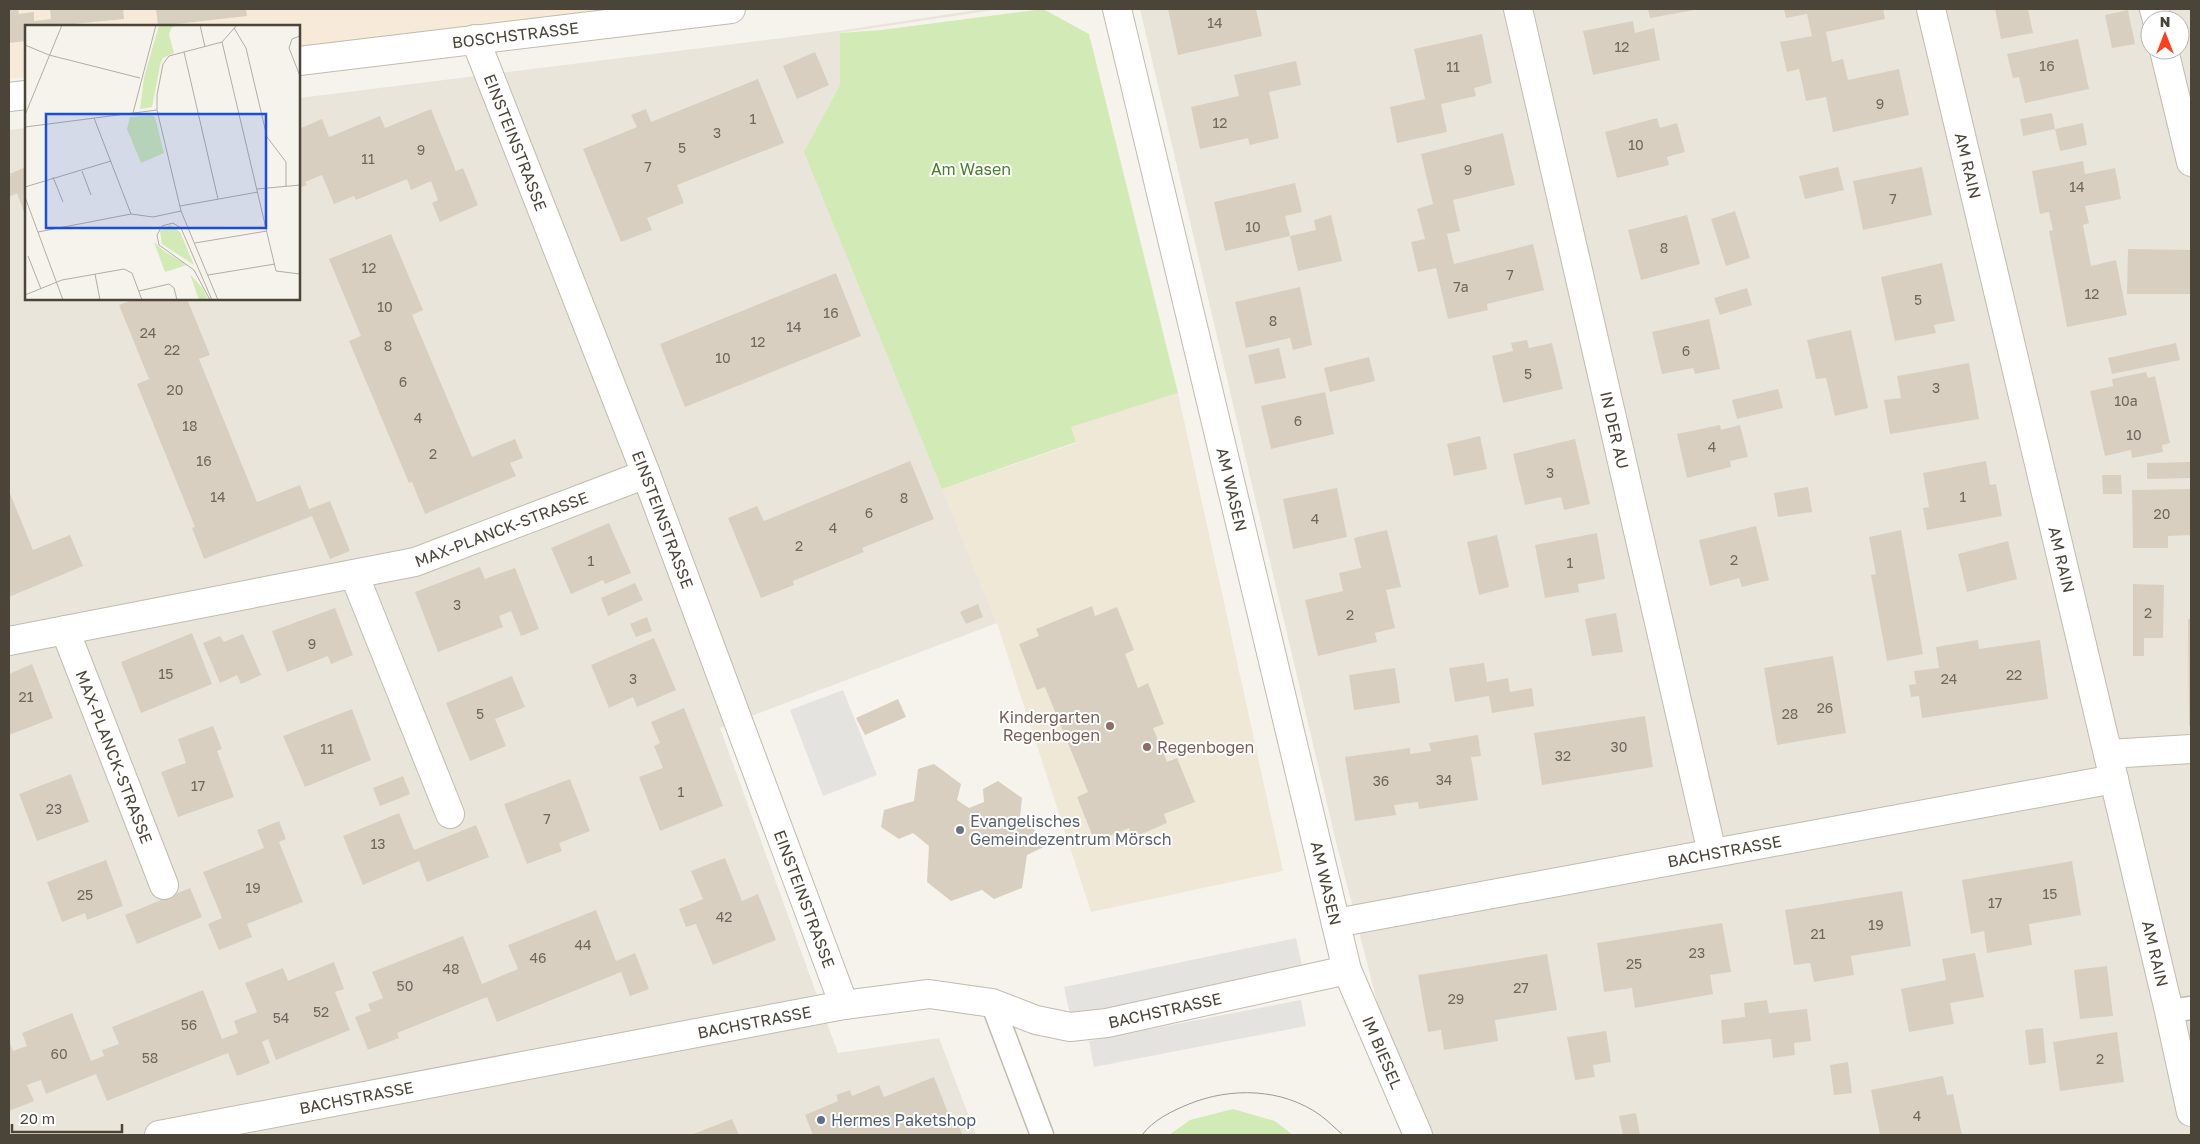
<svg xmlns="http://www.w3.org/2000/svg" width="2200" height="1144" font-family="'Golos Text',sans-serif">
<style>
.residential{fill:#eae5da;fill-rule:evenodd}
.commercial{fill:#f7ead8}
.education{fill:#efe8d6}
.green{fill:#d2eab5}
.parking{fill:#e5e3e0}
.building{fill:#d8cfc1}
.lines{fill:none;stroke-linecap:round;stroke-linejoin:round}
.lane-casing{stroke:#c2bbae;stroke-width:25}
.street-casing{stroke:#c2bbae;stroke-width:30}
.lane{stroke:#fff;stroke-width:22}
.street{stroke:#fff;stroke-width:28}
.tram{stroke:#9a9a9a;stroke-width:1}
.education-dot{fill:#8d6e63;stroke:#fff;stroke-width:2}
.worship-dot{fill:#6b7280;stroke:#fff;stroke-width:2}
.service-dot{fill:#5c6f8a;stroke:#fff;stroke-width:2}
.labels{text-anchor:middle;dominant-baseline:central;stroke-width:4;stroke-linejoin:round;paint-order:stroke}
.number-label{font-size:14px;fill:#6e675b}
.street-label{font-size:16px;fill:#4b4439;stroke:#fff}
.park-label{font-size:16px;fill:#4a7f2a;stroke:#fff}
.education-label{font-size:16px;fill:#785e54;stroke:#fff;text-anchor:end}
.worship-label{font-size:16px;fill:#5b616d;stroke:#fff;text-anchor:start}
.service-label{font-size:16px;fill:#4e5e75;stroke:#fff;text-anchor:start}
.inset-road{fill:none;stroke:#b2ada4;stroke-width:1}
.view{fill:#1d4ed8;fill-opacity:0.15;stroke:#1d4ed8;stroke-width:2.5}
.inset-edge{fill:none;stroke:#4b4439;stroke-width:2.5}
</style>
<rect width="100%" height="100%" fill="#f6f3ec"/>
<path class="residential" d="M983,9H1001L840,33V85L805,152L997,623L720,728L838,1053L939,1038L976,1135H9V130L26,128V299H299V98L838,31Z
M1140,9H2191V1135H1430L1381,1017L1337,846ZM2150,20H2180V50H2150Z"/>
<path class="commercial" d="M9,9H731L299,54V26H26V77L9,79Z"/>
<path class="education" d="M1178,393L1283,871L1091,912L997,623L942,489L1076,443L1070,427Z"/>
<path class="green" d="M1043,9L1089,34L1178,393L1071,427L1076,442L942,489L804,152L840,85V33L881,30Z
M1233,1109L1275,1121L1293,1135H1169L1190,1120Z"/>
<path class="parking" d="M843,690L877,775L823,796L790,710Z
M1296,938L1303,970L1071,1020L1064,987Z
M1301,1000L1306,1026L1094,1067L1089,1041Z"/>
<path class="building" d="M9,9H18L19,14L34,12V21L51,19L50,9H123L124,19L53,26H26V41L9,43Z
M156,9H246L247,16L158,26Z
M1168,9H1256L1262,36L1178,55Z
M1648,9H1694V10L1650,18Z
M1784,9H1883L1885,19L1826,32L1832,62L1843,59L1848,80L1899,69L1909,115L1833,132L1826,97L1806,101L1799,69L1787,72L1780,42L1812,36L1807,14L1786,18Z
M1995,9H2028L2033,33L2001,39Z
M2128,10L2135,44L2112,48L2105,15Z
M1633,21L1635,33L1654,28L1660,60L1593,75L1583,31Z
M1482,34L1492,83L1474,88L1476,96L1441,104L1447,132L1397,143L1390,107L1425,99L1414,49Z
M2078,39L2089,89L2025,103L2019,77L2013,78L2007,54Z
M815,52L829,85L797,99L783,66Z
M1296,61L1301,85L1269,92L1279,138L1250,145L1248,138L1200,149L1191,107L1239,96L1234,75Z
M758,79L784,143L677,185L684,203L647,218L652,230L621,242L583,149L637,127L631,115L646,109L651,122Z
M431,109L456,171L463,168L478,205L440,222L432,203L438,200L431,181L411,190L407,179L356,200L354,196L334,204L322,175L305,182L307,185L299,188V129L322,119L329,137L380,116L385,128Z
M2052,113L2055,129L2083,123L2087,145L2060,151L2055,129L2023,136L2020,119Z
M1657,118L1660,128L1677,123L1685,152L1667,157L1669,165L1617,178L1605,132Z
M1503,133L1515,185L1453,200L1460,231L1447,234L1454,264L1533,244L1544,290L1487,304L1488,310L1448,319L1436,268L1418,272L1411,242L1425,239L1417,209L1433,204L1421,154Z
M2083,161L2085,174L2115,168L2121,199L2085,206L2089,223L2083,225L2091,266L2116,260L2127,315L2067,327L2049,231L2053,230L2049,212L2040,214L2032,171Z
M26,167V217L17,193L9,197V174Z
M1838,167L1844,190L1805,199L1799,176Z
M1922,167L1932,215L1863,230L1853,181Z
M1295,183L1302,212L1285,216L1290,236L1225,251L1214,202Z
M1735,211L1750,258L1726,266L1711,219Z
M1331,215L1342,261L1298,271L1290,236L1316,230L1314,220Z
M1687,215L1700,264L1641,280L1628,230Z
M391,234L423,310L412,315L472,457L515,439L523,458L510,463L516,476L425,514L412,482L409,483L349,341L361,336L329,259Z
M2128,249L2191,250V294H2127Z
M1942,263L1955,321L1934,325L1936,333L1895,341L1881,277Z
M836,273L861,336L685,407L660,344Z
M1300,287L1312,345L1293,350L1290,338L1246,348L1235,302Z
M1747,288L1752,305L1720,315L1714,298Z
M134,299H187L210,355L199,359L257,502L300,485L309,509L330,501L350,551L330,559L312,516L204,559L192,528L195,527L137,384L149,379L119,305Z
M1709,319L1720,369L1695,374L1693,368L1662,374L1652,332Z
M1851,330L1868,408L1835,416L1826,378L1816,379L1807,340Z
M1527,340L1529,348L1552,343L1563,389L1503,403L1492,356L1513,351L1511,343Z
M2176,343L2180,360L2112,374L2108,358Z
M1279,348L1286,378L1255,384L1248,355Z
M1369,357L1375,381L1330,392L1324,368Z
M1969,363L1979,419L1890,434L1884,400L1901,398L1897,376Z
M2146,372L2148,378L2155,376L2170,443L2162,445L2163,452L2132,458L2131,450L2105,456L2090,391L2113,386L2112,379Z
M1778,389L1783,408L1737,419L1732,400Z
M1325,392L1334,434L1271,449L1261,406Z
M1720,425L1721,430L1740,425L1748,457L1730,461L1731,467L1687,478L1677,434Z
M1480,436L1487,469L1454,476L1447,444Z
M1575,439L1590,504L1564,510L1561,497L1525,505L1513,454Z
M910,461L934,519L862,548L864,552L793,581L794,585L761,598L728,518L757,506L764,521Z
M1986,461L1990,485L1996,484L2002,516L1927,530L1923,508L1929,507L1923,473Z
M2191,462V478L2147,479V463Z
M2102,475H2121L2122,494H2103Z
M1808,487L1812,512L1778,517L1774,493Z
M1337,488L1347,537L1293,549L1283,499Z
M2191,489V535L2168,536V548H2133L2132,490Z
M9,491L33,550L70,535L83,566L9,597Z
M609,523L631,573L605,584L603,580L571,594L551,548Z
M1756,526L1769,580L1742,587L1739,578L1710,586L1699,540Z
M1387,530L1401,587L1386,590L1395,628L1375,633L1377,642L1318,656L1305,600L1343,591L1339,573L1361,568L1354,538Z
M1901,530L1923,654L1887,661L1871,575L1876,574L1869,537Z
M1597,533L1605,579L1578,584L1579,592L1545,598L1535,545Z
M1497,535L1509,587L1479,595L1467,542Z
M2008,541L2017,579L1967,592L1958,554Z
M480,567L485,579L515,568L539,629L521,636L511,611L499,616L503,627L438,652L415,592Z
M635,583L643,600L608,616L601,598Z
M2133,584L2164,585L2163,638H2144V656H2133Z
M978,604L983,617L966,624L960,612Z
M1092,606L1095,616L1117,607L1134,650L1125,654L1138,688L1148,683L1164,724L1153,728L1167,762L1177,758L1195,802L1164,814L1167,823L1132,838L1129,828L1095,842L1077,797L1088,792L1045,687L1037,690L1019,644L1039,636L1036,629Z
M335,608L353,655L331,664L328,656L287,672L272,631Z
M1616,613L1623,652L1592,656L1585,619Z
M647,617L652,631L636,637L630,624Z
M2188,619H2191V726H2189Z
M192,633L212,684L141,713L121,662Z
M243,634L261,675L241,684L237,675L220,683L203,643L220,636L224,642Z
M654,638L676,690L637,707L633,697L609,708L591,665Z
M1978,640L1979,649L2040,640L2048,699L1922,718L1919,696L1911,697L1909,685L1916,684L1914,671L1939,668L1936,647Z
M1833,656L1846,733L1777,745L1764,668Z
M1484,663L1487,682L1508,678L1510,692L1532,688L1534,706L1492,713L1489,696L1455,702L1449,668Z
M32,664L53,718L9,735V674Z
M1395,668L1400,703L1354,710L1349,675Z
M512,676L525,707L495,719L506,746L470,761L446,703Z
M898,699L906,717L865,735L856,718Z
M684,708L723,806L660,831L639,777L663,768L654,746L660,743L651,722Z
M352,709L371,760L305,787L283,736Z
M1645,716L1653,767L1542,785L1534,733Z
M213,726L222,749L217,751L234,797L178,817L161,772L186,763L178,739Z
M1478,735L1481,756L1471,757L1478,800L1419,809L1418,802L1394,805L1396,815L1355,821L1345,757L1410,748V754L1431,751L1429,743Z
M934,764L961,784L957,800L969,808L984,802L983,789L998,781L1022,798L1020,817L1050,844L1027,855L1022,888L994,899L982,890L951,901L927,882L929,846L913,833L899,839L881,827L884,810L914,801L918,769Z
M71,774L89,822L37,841L19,794Z
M403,776L410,794L380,806L373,788Z
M570,779L590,831L559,843L562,851L527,864L504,804Z
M399,813L414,850L476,825L489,857L427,882L419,861L363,885L343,836Z
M279,821L286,839L279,842L303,902L247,924L252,937L219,950L208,924L222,918L203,872L264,848L257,830Z
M725,858L742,901L758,894L776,940L713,965L696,924L686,927L679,909L703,899L691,871Z
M106,860L123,906L87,920L85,913L62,922L47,882Z
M2072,861L2081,915L2029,924L2032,945L1987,953L1984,931L1971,934L1962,880Z
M190,888L202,917L137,944L125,915Z
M1902,891L1911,946L1851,956L1854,975L1814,982L1810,963L1794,965L1785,910Z
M596,910L616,961L635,953L649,989L630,996L621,972L497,1022L487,997L397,1033L399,1038L368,1050L355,1017L371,1011L368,1004L383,998L372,972L463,936L482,984L518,969L508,945Z
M1722,923L1731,972L1710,975L1713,994L1635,1008L1632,988L1604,992L1597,943Z
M1975,953L1984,997L1950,1003L1954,1024L1909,1032L1901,989L1946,980L1942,959Z
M1547,954L1557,1010L1495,1020L1498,1041L1444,1050L1441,1030L1428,1032L1418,975Z
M334,962L344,989L335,992L350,1030L276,1060L268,1039L262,1042L270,1063L237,1076L228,1053L107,1101L96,1074L46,1094L41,1080L27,1085L34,1101L9,1111V1040L13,1051L27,1046L22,1033L72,1013L91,1061L104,1056L102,1050L119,1044L112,1027L203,990L222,1039L238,1033L234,1021L257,1012L245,983L283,968L288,981Z
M2107,966L2113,1016L2080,1019L2074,970Z
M1767,1000L1769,1013L1807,1009L1811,1041L1794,1043L1795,1055L1773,1058L1771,1039L1723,1044L1721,1020L1745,1017L1744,1003Z
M2043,1028L2046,1063L2029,1065L2025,1030Z
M1606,1031L1611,1062L1593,1065L1595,1077L1575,1080L1567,1037Z
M2117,1032L2124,1082L2060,1091L2053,1042Z
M1848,1062L1852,1093L1834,1095L1830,1065Z
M1943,1076L1947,1095L1953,1094L1962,1135H1880L1871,1090Z
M934,1077L952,1123L957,1121L962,1134L813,1135L805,1115L838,1101L836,1095L850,1090L852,1096L879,1085L884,1097Z
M1636,1113L1640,1135H1623L1619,1116Z
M732,1119L739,1135H691Z"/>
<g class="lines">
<defs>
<path id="lane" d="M992,1003L1042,1135
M2169,1011L2191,1008"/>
<g id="street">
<path id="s1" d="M1117,9L1347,970L1418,1135"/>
<path id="s2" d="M1518,9L1712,853"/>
<path id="s3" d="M1931,9L2169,1011L2191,1112"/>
<path d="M2154,9L2157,20"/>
<path id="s4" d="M475,39L646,474L844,1005"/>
<path d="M2164,50L2191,162"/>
<path id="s5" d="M299,61L731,9"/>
<path d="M9,97L26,95"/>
<path d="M354,574L450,814"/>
<path id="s6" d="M65,630L164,885"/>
<path id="s7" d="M9,641L415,562L646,474"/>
<path d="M2108,754L2191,749"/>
<path id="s8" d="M1336,923L2114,779"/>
<path id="s9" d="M159,1135L844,1005L929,994L992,1003L1036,1020L1070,1027L1107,1023L1347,970"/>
</g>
</defs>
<use href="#lane" class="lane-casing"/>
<use href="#street" class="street-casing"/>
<use href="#lane" class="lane"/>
<use href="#street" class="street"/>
<path class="tram" d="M1142,1135C1153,1120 1172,1111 1189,1104C1231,1087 1282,1088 1320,1115C1328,1121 1336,1129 1343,1135"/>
</g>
<g class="education-dot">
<circle cx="1110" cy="726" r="5"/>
<circle cx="1147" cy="747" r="5"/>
</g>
<circle class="worship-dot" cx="960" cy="830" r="5"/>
<circle class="service-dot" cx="821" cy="1120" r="5"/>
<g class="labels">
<g class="number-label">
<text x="1215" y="22">14</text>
<text x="1622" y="46">12</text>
<text x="2047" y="65">16</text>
<text x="1453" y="66">11</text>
<text x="1880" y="103">9</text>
<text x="753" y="118">1</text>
<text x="1220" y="122">12</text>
<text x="717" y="132">3</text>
<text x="1636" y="144">10</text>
<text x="682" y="147">5</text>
<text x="421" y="149">9</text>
<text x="368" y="158">11</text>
<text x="648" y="166">7</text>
<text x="1468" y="169">9</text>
<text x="2077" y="186">14</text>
<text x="1893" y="198">7</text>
<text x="1253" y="226">10</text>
<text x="1664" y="247">8</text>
<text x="369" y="267">12</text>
<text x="1510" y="274">7</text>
<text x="1461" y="286">7a</text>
<text x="2092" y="293">12</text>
<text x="1918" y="299">5</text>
<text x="385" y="306">10</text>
<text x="831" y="312">16</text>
<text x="1273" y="320">8</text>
<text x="794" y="326">14</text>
<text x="148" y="332">24</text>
<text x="758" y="341">12</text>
<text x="388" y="345">8</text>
<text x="172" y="349">22</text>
<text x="1686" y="350">6</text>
<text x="723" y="357">10</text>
<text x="1528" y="373">5</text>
<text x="403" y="381">6</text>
<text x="1936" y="387">3</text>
<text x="175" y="389">20</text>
<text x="2126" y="400">10a</text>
<text x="418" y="417">4</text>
<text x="1298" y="420">6</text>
<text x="190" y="425">18</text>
<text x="2134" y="434">10</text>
<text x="1712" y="446">4</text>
<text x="433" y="453">2</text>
<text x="204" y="460">16</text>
<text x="1550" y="472">3</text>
<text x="218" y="496">14</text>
<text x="1963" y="496">1</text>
<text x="904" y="497">8</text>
<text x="869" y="512">6</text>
<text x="2162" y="513">20</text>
<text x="1315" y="518">4</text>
<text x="833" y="527">4</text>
<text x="799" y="545">2</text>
<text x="1734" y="559">2</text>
<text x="591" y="560">1</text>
<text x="1570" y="562">1</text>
<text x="457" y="604">3</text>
<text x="2148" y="612">2</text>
<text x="1350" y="614">2</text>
<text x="312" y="643">9</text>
<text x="166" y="673">15</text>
<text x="2014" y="674">22</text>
<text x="633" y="678">3</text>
<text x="1949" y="678">24</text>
<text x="26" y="696">21</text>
<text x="1825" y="707">26</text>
<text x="480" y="713">5</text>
<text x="1790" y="713">28</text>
<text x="1619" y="746">30</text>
<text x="327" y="748">11</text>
<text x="1563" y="755">32</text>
<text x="1444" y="779">34</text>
<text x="1381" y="780">36</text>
<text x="198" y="785">17</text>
<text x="681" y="791">1</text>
<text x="54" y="808">23</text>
<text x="547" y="818">7</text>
<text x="378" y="843">13</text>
<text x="253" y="887">19</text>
<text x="2050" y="893">15</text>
<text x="85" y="894">25</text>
<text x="1995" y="902">17</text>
<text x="724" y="916">42</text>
<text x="1876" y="924">19</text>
<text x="1818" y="933">21</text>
<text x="583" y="944">44</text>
<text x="1697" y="952">23</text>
<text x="538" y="957">46</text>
<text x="1634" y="963">25</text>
<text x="451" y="968">48</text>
<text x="405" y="985">50</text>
<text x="1521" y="987">27</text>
<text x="1456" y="998">29</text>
<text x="321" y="1011">52</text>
<text x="281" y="1017">54</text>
<text x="189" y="1024">56</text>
<text x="59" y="1053">60</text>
<text x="150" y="1057">58</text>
<text x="2100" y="1058">2</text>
<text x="1917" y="1115">4</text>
</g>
<g class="street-label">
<text stroke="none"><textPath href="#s5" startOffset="218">BOSCHSTRASSE</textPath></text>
<text stroke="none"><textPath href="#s4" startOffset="111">EINSTEINSTRASSE</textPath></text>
<text stroke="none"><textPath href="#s3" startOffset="161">AM RAIN</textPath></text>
<text stroke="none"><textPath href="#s2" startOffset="432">IN DER AU</textPath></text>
<text stroke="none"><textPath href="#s1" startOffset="494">AM WASEN</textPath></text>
<text stroke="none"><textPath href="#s4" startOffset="516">EINSTEINSTRASSE</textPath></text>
<text stroke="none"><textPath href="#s7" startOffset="506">MAX-PLANCK-STRASSE</textPath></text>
<text stroke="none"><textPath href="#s3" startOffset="566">AM RAIN</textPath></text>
<text stroke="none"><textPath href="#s6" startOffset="136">MAX-PLANCK-STRASSE</textPath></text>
<text stroke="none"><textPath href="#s8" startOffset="395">BACHSTRASSE</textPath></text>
<text stroke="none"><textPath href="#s1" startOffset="899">AM WASEN</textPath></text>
<text stroke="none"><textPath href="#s4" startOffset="921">EINSTEINSTRASSE</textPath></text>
<text stroke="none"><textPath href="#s3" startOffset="971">AM RAIN</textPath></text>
<text stroke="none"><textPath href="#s9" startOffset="1025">BACHSTRASSE</textPath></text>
<text stroke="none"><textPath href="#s9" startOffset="606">BACHSTRASSE</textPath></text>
<text stroke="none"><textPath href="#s1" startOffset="1078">IM BIESEL</textPath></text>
<text stroke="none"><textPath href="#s9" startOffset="201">BACHSTRASSE</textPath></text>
</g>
<g class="park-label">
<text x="971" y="169">Am Wasen</text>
</g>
<g class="education-label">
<text x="1100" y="717">Kindergarten<tspan x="1100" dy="18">Regenbogen</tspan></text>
<text x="1157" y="747" text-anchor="start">Regenbogen</text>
</g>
<g class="worship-label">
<text x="970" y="821">Evangelisches<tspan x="970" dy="18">Gemeindezentrum Mörsch</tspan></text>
</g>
<g class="service-label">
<text x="831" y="1120">Hermes Paketshop</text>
</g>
</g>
<g transform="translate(25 25)">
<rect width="275" height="275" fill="#f6f3ec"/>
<path d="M134,0H153L146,3L144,10L149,28L138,33L135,40L127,82L115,84L119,53ZM126,90L130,92L139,128L116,138L102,104L105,92ZM145,200L155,207L169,240L137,219L135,206ZM129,217L139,226L162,240L140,247ZM165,249L178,264L183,275H174Z" fill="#d2eab5"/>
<path class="inset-road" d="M175,0L180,22M209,3L221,23L242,112L261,137V162M275,11L267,14L264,23L275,51M197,17L251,246L275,249M0,20L24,30L115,53M159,27L193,174M108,88L131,0M0,90L37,0M69,93L106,189M0,102L132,85M57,146L66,170M28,152L38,177M0,162L86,136M232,164L275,160M0,172L38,275M155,181L233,167M13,207L106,189L128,192L156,186M170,218L242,206M3,231L16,264M70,249L75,275M183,250L250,239M114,266L144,259L149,263L152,275M0,270L37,255L99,244L107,248L117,275M185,275L169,245L134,220L132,210L137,201L148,198L156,203L187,275M193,275L156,186L132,85V70L138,39L144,31L197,17L212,0"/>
<path class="view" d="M21,89H241V203H21Z"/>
<rect width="275" height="275" class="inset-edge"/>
</g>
<rect width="2200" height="1144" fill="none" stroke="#4b4439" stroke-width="20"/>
<g transform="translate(2165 35)"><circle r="24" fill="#ffffff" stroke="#b7b4b0"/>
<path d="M0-4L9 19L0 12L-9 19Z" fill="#fc3f1d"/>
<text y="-8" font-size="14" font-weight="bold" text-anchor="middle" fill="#4b4439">N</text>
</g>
<path d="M12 1124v8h110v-8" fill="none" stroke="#4b4439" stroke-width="2.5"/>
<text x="20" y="1124" font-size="15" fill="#4b4439" stroke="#ffffff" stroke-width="4" paint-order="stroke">20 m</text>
</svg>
